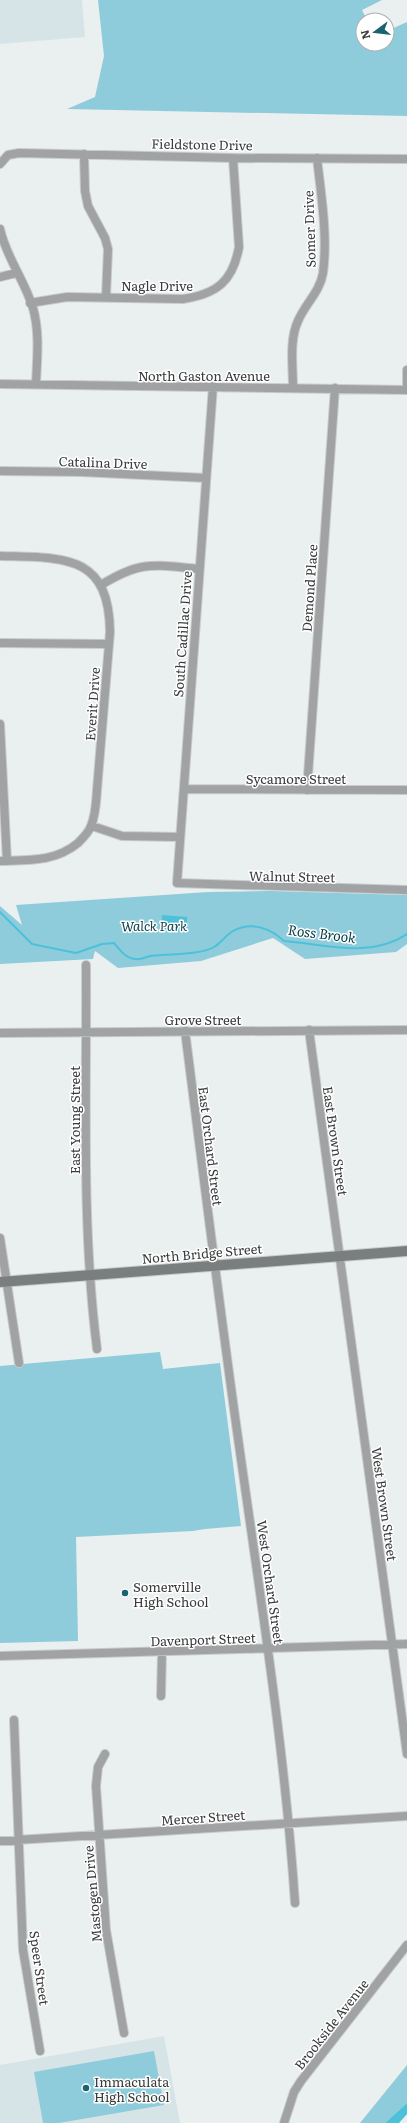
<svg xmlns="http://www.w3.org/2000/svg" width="407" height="2123" font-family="Literata,serif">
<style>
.built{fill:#d6e4e8}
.green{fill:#8eccdb}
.water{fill:#4cc1d9}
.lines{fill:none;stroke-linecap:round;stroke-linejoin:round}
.stream{stroke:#4cc1d9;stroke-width:2}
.street-casing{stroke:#c7cbcc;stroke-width:10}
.secondary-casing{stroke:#c7cbcc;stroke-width:12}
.street{stroke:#a0a2a3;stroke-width:8}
.secondary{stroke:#7b7e7e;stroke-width:10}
.poi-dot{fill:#1a6371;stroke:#fff;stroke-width:1.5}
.labels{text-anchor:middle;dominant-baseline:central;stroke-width:3;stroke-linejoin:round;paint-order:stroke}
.street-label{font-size:13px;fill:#393b3b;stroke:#fff}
.park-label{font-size:13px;font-style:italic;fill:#093f49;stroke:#fff}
.poi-label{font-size:13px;fill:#393b3b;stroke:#fff;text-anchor:start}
.water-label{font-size:14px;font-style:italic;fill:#033b45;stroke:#fff}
</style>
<rect width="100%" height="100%" fill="#eaeff0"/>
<path class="built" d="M0,0H82L85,37L0,44Z
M164,2036L180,2123H0V2065Z"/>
<path class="green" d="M98,0H382L362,10L367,20H363V44H387V31L407,22V116L67,109L95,97L104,56Z
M271,891L407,895V944L396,952L305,959L273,938L201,961L118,968L95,951L93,959L0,964V906L22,925L16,905L208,892Z
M160,1352L163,1369L220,1363L241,1526L205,1529L193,1531L76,1537L78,1641L0,1643V1366Z
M154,2051L164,2105L59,2123H43L34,2072Z
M407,2065V2103L385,2123H360Z"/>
<path class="water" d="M162,915L187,917V932L161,930Z
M407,2103V2114L399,2123H385Z"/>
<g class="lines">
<path class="stream" d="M0,912L32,944L76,953L102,944L114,943C120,950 126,959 136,959C140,960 146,957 150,956C167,954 201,955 214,947C221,943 226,935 233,931C251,921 270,928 284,941C324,944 370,959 407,934"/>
<defs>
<path id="street" d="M84,154L85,191L88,206L105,238L108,249L106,297
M0,164L8,155L19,153L233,158L407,159
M0,229C6,257 25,281 33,308C40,333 37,359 36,384
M0,277L16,273
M30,303L67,297L183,299C217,294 233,281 239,247L233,158
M0,384L407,390
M213,386L177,883L407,890
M293,388C293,367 289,340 298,321C305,304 320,292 323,273C328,235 321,195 317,158
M407,390V370
M0,471L81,472L206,478
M0,556C63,558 109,553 110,632L97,790C96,802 96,814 91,826C89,832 83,838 78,843C55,862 29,860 0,861
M101,585C142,560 153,565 199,569
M0,643L108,644
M0,724L7,861
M184,789L407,790
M307,790L335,388
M92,826L122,836L180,837
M86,965C87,1093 81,1222 97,1349
M309,1030L407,1754
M185,1031C203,1171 220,1312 240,1452C261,1602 285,1752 295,1903
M0,1033L407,1030
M0,1238L19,1363
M0,1656L407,1644
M161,1696L162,1652
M14,1720L23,1950L40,2051
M105,1754L98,1767L96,1786L106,1930L124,2033
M0,1841L407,1816
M284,2123L294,2092L301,2081L407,1945"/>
<path id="secondary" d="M0,1282L407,1251"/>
</defs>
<use href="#street" class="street-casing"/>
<use href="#secondary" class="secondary-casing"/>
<use href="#street" class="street"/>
<use href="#secondary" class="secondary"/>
</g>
<g class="poi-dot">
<circle cx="125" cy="1593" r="4"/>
<circle cx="86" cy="2088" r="4"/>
</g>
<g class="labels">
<g class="street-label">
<text transform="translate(202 144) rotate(1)">Fieldstone Drive</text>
<text transform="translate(309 229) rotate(-92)">Somer Drive</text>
<text x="157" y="285">Nagle Drive</text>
<text x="204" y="375">North Gaston Avenue</text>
<text transform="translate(103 462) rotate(2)">Catalina Drive</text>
<text transform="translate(309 588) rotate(-86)">Demond Place</text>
<text transform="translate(182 634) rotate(-86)">South Cadillac Drive</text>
<text transform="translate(92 704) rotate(-86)">Everit Drive</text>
<text x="296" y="778">Sycamore Street</text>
<text transform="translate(292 876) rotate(1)">Walnut Street</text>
<text x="203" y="1019">Grove Street</text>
<text transform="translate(74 1120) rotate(-90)">East Young Street</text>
<text transform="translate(336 1141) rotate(82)">East Brown Street</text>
<text transform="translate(211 1146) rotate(83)">East Orchard Street</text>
<text transform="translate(202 1253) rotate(-5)">North Bridge Street</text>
<text transform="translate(385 1504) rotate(82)">West Brown Street</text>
<text transform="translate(271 1582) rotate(82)">West Orchard Street</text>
<text transform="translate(203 1639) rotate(-2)">Davenport Street</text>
<text transform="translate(203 1817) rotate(-4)">Mercer Street</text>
<text transform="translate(92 1894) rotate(-95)">Mastogen Drive</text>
<text transform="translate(40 1968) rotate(82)">Speer Street</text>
<text transform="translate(331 2024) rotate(-52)">Brookside Avenue</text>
</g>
<g class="park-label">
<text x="154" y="925">Walck Park</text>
</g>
<g class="poi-label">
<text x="133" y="1586">Somerville<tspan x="133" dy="15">High School</tspan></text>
<text x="94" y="2081">Immaculata<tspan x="94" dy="15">High School</tspan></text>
</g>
<g class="water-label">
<text transform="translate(322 933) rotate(7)">Ross Brook</text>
</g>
</g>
<g transform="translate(375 32) rotate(255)"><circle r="19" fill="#ffffff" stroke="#b0b1b1"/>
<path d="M0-3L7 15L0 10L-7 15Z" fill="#1a6371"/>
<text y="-6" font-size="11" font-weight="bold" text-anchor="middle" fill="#393b3b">N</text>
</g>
</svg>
